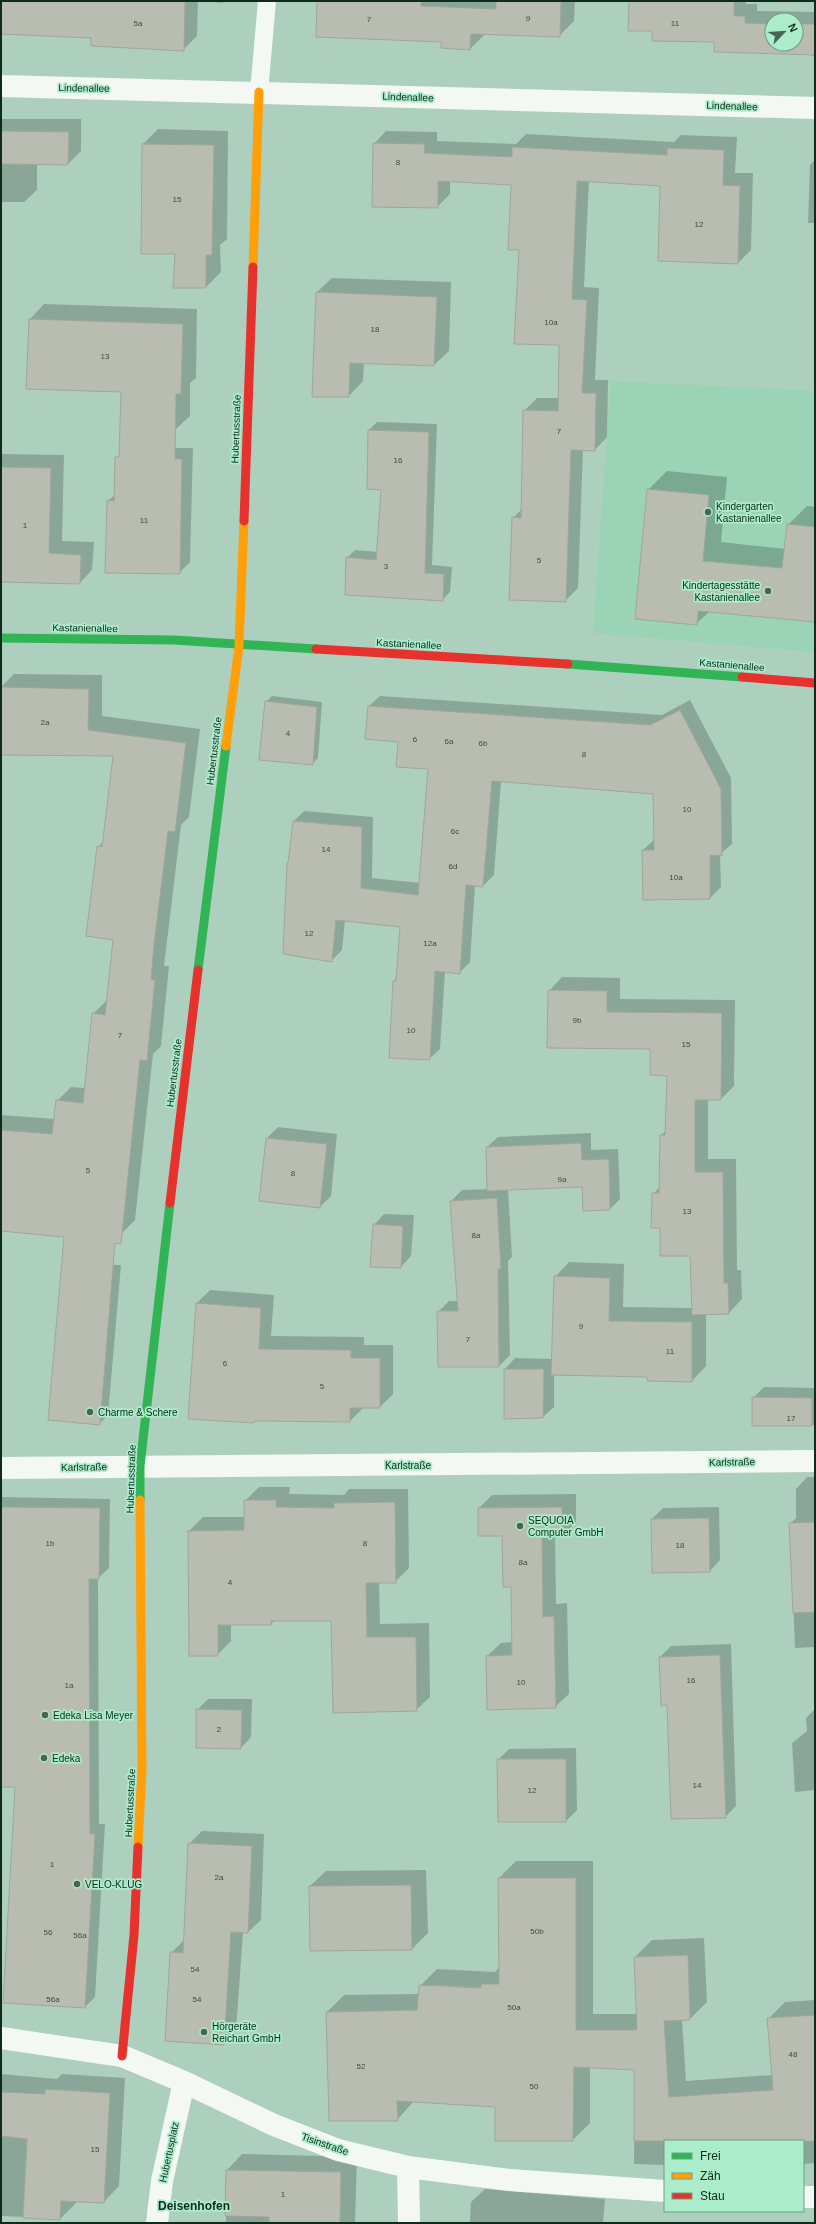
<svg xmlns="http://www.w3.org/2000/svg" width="816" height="2224" font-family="Arial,sans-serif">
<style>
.built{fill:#9ad3b6}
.shadow{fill:#0003;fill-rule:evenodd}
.building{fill:#b9bcb0;stroke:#a1a699}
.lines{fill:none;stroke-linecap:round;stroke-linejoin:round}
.lane{stroke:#f3f8f5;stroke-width:18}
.street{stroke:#f3f8f5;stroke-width:22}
.fast{stroke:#30b455;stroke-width:9}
.slow{stroke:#ff9f0a;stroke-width:9}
.jam{stroke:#e5322d;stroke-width:9}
.poi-dot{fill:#476556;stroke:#abecca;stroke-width:1.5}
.labels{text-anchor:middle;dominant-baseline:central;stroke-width:3.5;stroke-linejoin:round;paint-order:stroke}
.number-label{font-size:8px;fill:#3a4f42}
.street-label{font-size:10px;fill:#102b1e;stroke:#abecca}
.poi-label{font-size:10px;fill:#102b1e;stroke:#abecca;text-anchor:start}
.quarter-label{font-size:12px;font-weight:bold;fill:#102b1e;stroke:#abecca}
</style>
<rect width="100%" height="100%" fill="#add0be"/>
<path class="built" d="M611,381L815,391V652L593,633Z"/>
<path class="shadow" d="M1,1H198L197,36L183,50L92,37L1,33Z
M198,1H224L223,3Z
M318,1H575L574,21L559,36L485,34L470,49Z
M630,1H746V4H757V11L814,12L815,1V56H812V53L715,41L653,30ZM772,20H796V44H772Z
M1,119H81V151L68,164L37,163V190L24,202H1Z
M158,129L228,131L227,239L220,245L221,272L206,287L176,253L143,144Z
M386,131L437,132V141L516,144L526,134L674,142L681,135L737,137L735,173H753L751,250L738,263L661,185L589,180L584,287L599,288L595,380H608L607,437L595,450L583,449L578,588L565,601L513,518L522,509L524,411L537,398H559L560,345L520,249L512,184L450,181V194L437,207L374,144Z
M815,160V223H808L810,165Z
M332,278L451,282L449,351L434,365L364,363L363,381L349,396L317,292Z
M44,304L197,309L196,378L190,383V416L175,430L122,391L30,319Z
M377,422L437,424L432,565L452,567L450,592L442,600L347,558L355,550L378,552L382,489L369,430Z
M168,448H193L190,562L179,573L108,501Z
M1,454L64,455L62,541L94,542L92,570L80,583L1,581Z
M667,471L727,477L721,542L786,549L788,525L807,506L815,507V621L710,611L696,624L648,490Z
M14,674L102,675V716L200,729L189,817L181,825L164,966H169L161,1046L153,1054L135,1220L121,1234L1,1224V1115L55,1119L57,1101L71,1087L85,1088L93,1014L108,999L114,939L98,847L103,842L114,755L1,754V687Z
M272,696L322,702L318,758L312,764L266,702Z
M380,696L662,715L690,700L731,778L732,844L720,854L721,887L710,898L643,850L655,839L654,793L501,781L494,875L483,886L475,885L470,962L459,973L445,971L440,1049L429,1059L394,981L397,978L401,927L345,920L342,950L331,961L288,863L290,861L294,821L304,811L373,817L372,878L420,883L429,768L399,741L369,706Z
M562,977L620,978V999L735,1000L734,1086L721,1099H708V1159H736L737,1270H741L742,1299L729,1313H706V1366L692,1381L648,1376L554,1374V1407L543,1417L505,1369L515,1358L553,1359L555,1277L569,1262L624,1264L623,1307L692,1308L691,1255L661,1227L653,1194L661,1186V1135L667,1130L668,1075L651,1048L549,991Z
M278,1127L337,1134L331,1196L320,1207L260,1200L267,1138Z
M591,1133V1150L618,1149L620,1199L610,1209L583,1186L508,1189L512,1257L508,1261L510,1355L499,1366H439L438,1312L449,1301H458L451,1201L462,1190L488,1189L487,1147L498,1137Z
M384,1214L414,1215L411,1256L401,1267L374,1225Z
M71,1264L121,1265L108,1415L99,1424Z
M210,1290L274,1295L271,1336L364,1337V1345H393V1394L380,1407L363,1408L350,1421L255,1420L253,1422L197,1303Z
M764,1387L815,1388V1425H753V1398Z
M807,1477H815V1647L795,1648L790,1524L796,1518V1489Z
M259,1487H290L289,1494L344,1495L349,1489H408L409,1568L395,1582H379L380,1624L429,1623L430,1697L416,1710L332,1620H275L271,1624H231V1641L217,1655L189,1531L203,1517H245V1501Z
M576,1494V1522L563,1535H555L556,1604L567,1603L569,1694L555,1707L487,1656L501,1643L513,1642L512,1586L503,1535L479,1508L492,1495Z
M1,1497L110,1499L109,1568L98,1578L99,1824H105L95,1997L85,2007L16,1786H1Z
M719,1507L720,1560L710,1571L652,1519L663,1508Z
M731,1644L736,1806L725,1817L668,1704L660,1657L671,1646Z
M208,1699H252L251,1737L241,1748L197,1710Z
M815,1709V1790L795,1792L792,1743L807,1731L806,1718Z
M576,1748L577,1810L566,1821H499L498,1760L509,1749Z
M202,1831L264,1834L261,1920L248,1932H243L236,2031L224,2044L171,1953L184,1940L189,1844Z
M516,1861H593V2014H637L635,1957L652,1940L704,1938L707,2002L690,2019L682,2020L686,2081L773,2075L768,2019L785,2002L815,2000V2163L803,2164V2141H665V2165L634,2164L635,2069L590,2067V2123L573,2140H496V2106L414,2101L397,2120L327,2012L344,1995L419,1994L420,1986L437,1969L495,1972L499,1967V1878ZM434,1985L486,1988V1990L434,1987Z
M426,1870L428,1933L412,1949L310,1886L326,1871Z
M1,2074L57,2079L62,2074L125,2078L119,2186L104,2202L76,2200V2203L60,2219L1,2216Z
M242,2154L357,2157L355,2223H226L227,2170Z
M485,2189L605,2199L603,2223H470L471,2202Z"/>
<path class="building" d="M1,1H185L184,51L91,46V38L1,34Z
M317,1H421V6L496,9V1H561L560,37L471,34L470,50L441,48V42L316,37Z
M629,1H734V16H745V23L772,24V44H796V24H815V55L714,52V42L652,41V31H628Z
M1,131L69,132L68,165L1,164Z
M373,143L425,144L424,153L512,157V147L667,155V148L724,150L723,185L740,186L738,264L658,261L660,186L577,181L572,299L587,300L582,393H596L595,451L571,450L566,602L509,600L512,517L521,518L523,410L558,411L559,345L514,344L519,250H508L511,185L438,181V208L372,207Z
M142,144L214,145L212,255H206V288H173L175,254H141Z
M316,292L437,297L434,366L350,363L349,397H312Z
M29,319L183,324L181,394H176L175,459H182L180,574L105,573L107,500L114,501L115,457H119L121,392L26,389Z
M368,430L429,432L425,573L444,574L443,601L345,595L346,557L376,560L381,490L367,489Z
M1,467L51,468L49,553L81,555L80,584L1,582Z
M647,489L709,495L703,561L782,568L787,524L815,527V622L698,611L697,625L635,619Z
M1,687L89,689L88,730L186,743L175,832L168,831L154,945L151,980H155L147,1061L140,1060L121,1244L115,1243L100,1425L48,1420L64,1237L1,1231V1130L52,1134L56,1100L83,1103L92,1013L105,1015L113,940L86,936L97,846L102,847L113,756L1,755Z
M265,701L317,707L313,765L259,760Z
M368,706L650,725L680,710L721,789L722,856L710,855V899L643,900L642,850H654L653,794L492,781L483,887L466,885L460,974L435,971L430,1060L389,1058L393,981H396L400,927L336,920L332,962L283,954L287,863H288L293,821L362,827L361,888L418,895L428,769L396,767L398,742L365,739Z
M548,990L607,991V1012L722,1013L721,1100H695V1172H723L724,1283H728L729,1314L692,1315L690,1256H660V1228H651L652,1193H659L660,1135H665L667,1076L650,1075V1049L547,1048Z
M266,1138L327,1144L320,1208L259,1201Z
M581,1143L582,1160L609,1159L610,1210L583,1211L582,1187L487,1191L486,1147Z
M497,1198L501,1269H498L499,1367H438L437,1311H458L450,1201Z
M373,1224L403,1226L401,1268L370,1267Z
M554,1276L610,1278L609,1321L692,1322V1382L647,1381V1377L551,1375Z
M196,1303L261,1308L259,1349L351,1350V1358H380V1408H350V1422L254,1421V1423L188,1419Z
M504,1369H544L543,1418L504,1419Z
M752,1397L812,1398V1426H752Z
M244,1500H276V1507L334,1508V1503L395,1502L396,1583H366L367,1637H416L417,1711L333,1713L331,1621H271V1625H218V1656H189L188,1531L244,1530Z
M1,1507L100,1508L99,1579H89L90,1834H95L85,2008L3,2003L15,1787H1Z
M562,1507L563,1536L542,1537L543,1617L554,1616L556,1708L487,1710L486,1656L512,1655L511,1587H503L502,1536H478V1508Z
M709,1518L710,1572L652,1573L651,1519Z
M815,1522V1612L793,1613L789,1523Z
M720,1655L726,1818L671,1819L667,1705L661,1706L659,1657Z
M196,1709L242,1710L241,1749L196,1748Z
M497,1759H566V1822H498Z
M188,1843L252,1846L248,1933L231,1932L224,2045L165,2041L170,1952L183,1953Z
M498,1878H576V2030H637L634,1957L688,1955L690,2020L664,2021L669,2097L773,2090L767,2018L815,2015V2141H634V2070L574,2067L573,2141H495V2107L397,2101L398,2121H329L326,2012L417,2010L419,1985L481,1988V1984H499Z
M411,1885L412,1950L310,1951L309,1886Z
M45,2089L110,2093L104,2203L61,2201L60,2220L23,2218L27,2139L1,2136V2092L45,2094Z
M226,2170L341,2172L340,2223H269V2217L225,2216Z"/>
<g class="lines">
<path class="lane" d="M259,92L267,1"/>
<path class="street" d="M1,86L815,108
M1,1468L815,1461
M1,2038L122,2056L184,2082L274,2125L338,2150L408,2167L510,2180L665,2191
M408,2167L409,2223
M803,2197H815
M157,2223L162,2181L184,2082"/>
<path class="fast" d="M1,638L174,640L316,649
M568,664L742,677
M198,970L226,746
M140,1500V1466L170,1203"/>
<path class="slow" d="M253,267L259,92
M226,746L239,646L244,521
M138,1847L142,1770L140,1500"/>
<path class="jam" d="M244,521L253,267
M316,649L568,664
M742,677L815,683
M170,1203L198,970
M122,2056L134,1935L138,1847"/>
</g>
<g class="poi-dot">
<circle cx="708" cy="512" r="4"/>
<circle cx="768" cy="591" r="4"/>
<circle cx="90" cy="1412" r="4"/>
<circle cx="520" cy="1526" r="4"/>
<circle cx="45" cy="1715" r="4"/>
<circle cx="44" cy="1758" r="4"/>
<circle cx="77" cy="1884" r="4"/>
<circle cx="204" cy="2032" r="4"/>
</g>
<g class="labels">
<g class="number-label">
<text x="528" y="18">9</text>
<text x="369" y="19">7</text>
<text x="138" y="23">5a</text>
<text x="675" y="23">11</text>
<text x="398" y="162">8</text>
<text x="177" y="199">15</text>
<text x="699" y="224">12</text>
<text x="551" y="322">10a</text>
<text x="375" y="329">18</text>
<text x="105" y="356">13</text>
<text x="559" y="431">7</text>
<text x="398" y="460">16</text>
<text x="144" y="520">11</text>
<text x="25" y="525">1</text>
<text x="539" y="560">5</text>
<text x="386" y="566">3</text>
<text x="45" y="722">2a</text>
<text x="288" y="733">4</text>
<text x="415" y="739">6</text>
<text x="449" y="741">6a</text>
<text x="483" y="743">6b</text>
<text x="584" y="754">8</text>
<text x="687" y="809">10</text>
<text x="455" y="831">6c</text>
<text x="326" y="849">14</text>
<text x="453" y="866">6d</text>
<text x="676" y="877">10a</text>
<text x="309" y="933">12</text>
<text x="430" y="943">12a</text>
<text x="577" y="1020">9b</text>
<text x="411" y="1030">10</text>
<text x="120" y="1035">7</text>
<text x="686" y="1044">15</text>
<text x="88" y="1170">5</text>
<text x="293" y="1173">8</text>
<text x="562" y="1179">9a</text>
<text x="687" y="1211">13</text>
<text x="476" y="1235">8a</text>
<text x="581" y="1326">9</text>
<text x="468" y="1339">7</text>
<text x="670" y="1351">11</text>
<text x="225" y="1363">6</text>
<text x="322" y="1386">5</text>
<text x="791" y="1418">17</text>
<text x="50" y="1543">1b</text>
<text x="365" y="1543">8</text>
<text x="680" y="1545">18</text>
<text x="523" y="1562">8a</text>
<text x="230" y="1582">4</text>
<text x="691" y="1680">16</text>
<text x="521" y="1682">10</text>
<text x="69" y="1685">1a</text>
<text x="219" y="1729">2</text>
<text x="697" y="1785">14</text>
<text x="532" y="1790">12</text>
<text x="52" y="1864">1</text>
<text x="219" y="1877">2a</text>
<text x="537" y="1931">50b</text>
<text x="48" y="1932">56</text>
<text x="80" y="1935">56a</text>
<text x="195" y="1969">54</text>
<text x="53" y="1999">56a</text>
<text x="197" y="1999">54</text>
<text x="514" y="2007">50a</text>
<text x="793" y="2054">48</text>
<text x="361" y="2066">52</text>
<text x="534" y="2086">50</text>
<text x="95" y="2149">15</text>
<text x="283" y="2194">1</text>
</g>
<g class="street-label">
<text transform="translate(84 88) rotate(1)">Lindenallee</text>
<text transform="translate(408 97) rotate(2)">Lindenallee</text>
<text transform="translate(732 106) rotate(2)">Lindenallee</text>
<text transform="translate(236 429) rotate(-88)">Hubertusstraße</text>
<text transform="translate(85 628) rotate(1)">Kastanienallee</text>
<text transform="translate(409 644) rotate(3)">Kastanienallee</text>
<text transform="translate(732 665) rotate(5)">Kastanienallee</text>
<text transform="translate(214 751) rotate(-83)">Hubertusstraße</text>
<text transform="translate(174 1073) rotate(-83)">Hubertusstraße</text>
<text transform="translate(732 1462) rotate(-1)">Karlstraße</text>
<text x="408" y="1465">Karlstraße</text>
<text transform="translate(84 1467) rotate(-1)">Karlstraße</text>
<text transform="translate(131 1479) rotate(-88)">Hubertusstraße</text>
<text transform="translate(130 1803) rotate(-87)">Hubertusstraße</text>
<text transform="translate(325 2144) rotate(19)">Tisinstraße</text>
<text transform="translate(169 2152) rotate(-78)">Hubertusplatz</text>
</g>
<g class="poi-label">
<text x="716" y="506">Kindergarten<tspan x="716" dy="12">Kastanienallee</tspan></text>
<text x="760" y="585" text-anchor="end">Kindertagesstätte<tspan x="760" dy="12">Kastanienallee</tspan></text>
<text x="98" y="1412">Charme &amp; Schere</text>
<text x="528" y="1520">SEQUOIA<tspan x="528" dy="12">Computer GmbH</tspan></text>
<text x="53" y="1715">Edeka Lisa Meyer</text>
<text x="52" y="1758">Edeka</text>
<text x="85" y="1884">VELO-KLUG</text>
<text x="212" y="2026">Hörgeräte<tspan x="212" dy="12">Reichart GmbH</tspan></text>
</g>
<g class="quarter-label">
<text x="194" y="2206">Deisenhofen</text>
</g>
</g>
<rect width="816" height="2224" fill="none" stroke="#102b1e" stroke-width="4"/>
<rect x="664" y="2140" width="140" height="72" fill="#abecca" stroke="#6d9f85"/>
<rect x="672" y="2153" width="20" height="6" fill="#30b455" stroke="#6d9f85"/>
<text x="700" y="2160" font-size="12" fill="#102b1e">Frei</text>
<rect x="672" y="2173" width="20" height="6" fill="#ff9f0a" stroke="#6d9f85"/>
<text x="700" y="2180" font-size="12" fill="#102b1e">Zäh</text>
<rect x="672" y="2193" width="20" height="6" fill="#e5322d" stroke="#6d9f85"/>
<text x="700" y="2200" font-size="12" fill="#102b1e">Stau</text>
<g transform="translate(784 32) rotate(65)"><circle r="19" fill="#abecca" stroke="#6d9f85"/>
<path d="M0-3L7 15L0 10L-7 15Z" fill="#476556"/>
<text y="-6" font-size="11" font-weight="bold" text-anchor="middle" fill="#102b1e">N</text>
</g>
</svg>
